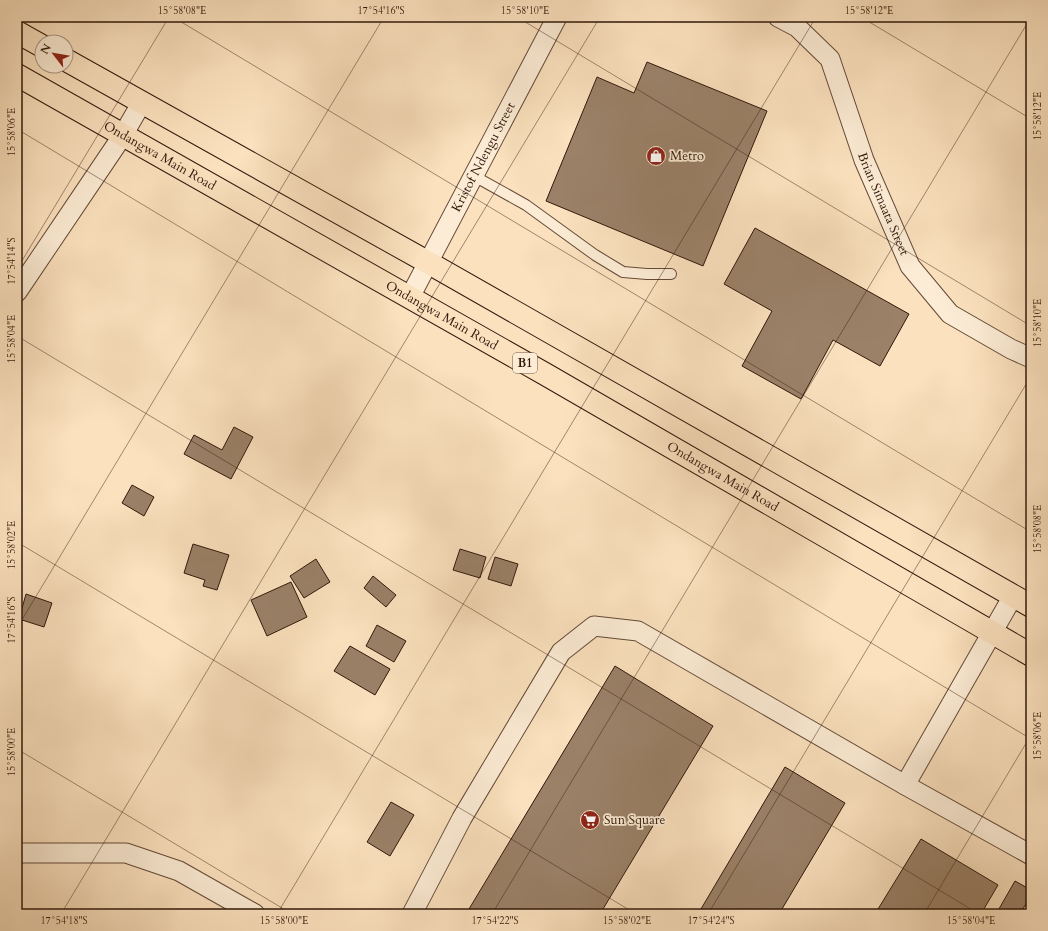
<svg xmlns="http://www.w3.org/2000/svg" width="1048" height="931" font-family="Cardo,serif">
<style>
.building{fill:#9a8168;stroke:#31180a}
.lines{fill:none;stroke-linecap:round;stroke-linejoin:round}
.service-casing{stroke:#644a37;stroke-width:12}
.minor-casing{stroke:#644a37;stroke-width:21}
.primary-casing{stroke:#31180a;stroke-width:24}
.service{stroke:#fcecd5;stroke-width:10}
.minor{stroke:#fcecd5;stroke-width:19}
.primary{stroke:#fbe1be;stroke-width:22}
.ticks{fill:none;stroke:#31180a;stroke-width:1;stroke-opacity:0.45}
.labels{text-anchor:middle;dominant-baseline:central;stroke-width:3.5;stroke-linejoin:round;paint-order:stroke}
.shield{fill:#fcecd5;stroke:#6e5847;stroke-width:1}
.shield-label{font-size:12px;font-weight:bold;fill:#31180a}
.street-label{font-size:13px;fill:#31180a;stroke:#fcecd5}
.poi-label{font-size:13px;fill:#31180a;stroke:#fcecd5;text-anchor:start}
.neatline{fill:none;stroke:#31180a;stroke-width:1.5}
.ticks-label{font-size:10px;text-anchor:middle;fill:#31180a}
</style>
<rect width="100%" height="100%" fill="#fbe1be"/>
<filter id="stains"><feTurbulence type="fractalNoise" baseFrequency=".005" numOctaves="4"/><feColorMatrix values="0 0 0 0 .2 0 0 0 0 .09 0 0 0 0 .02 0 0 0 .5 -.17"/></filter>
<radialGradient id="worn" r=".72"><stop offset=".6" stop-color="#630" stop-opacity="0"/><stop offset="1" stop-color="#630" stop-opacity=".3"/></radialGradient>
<path class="building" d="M647,62L767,111L703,266L546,201L597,77L634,93Z
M755,228L909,314L880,366L833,340L801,399L742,366L772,311L724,284Z
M234,427L253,437L231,479L184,454L194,435L222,450Z
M132,485L154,497L144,516L122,503Z
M17,537L21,539L17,552Z
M193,544L229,555L217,590L203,586L205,580L184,573Z
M460,549L486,557L480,578L453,570Z
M495,557L518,564L511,586L488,579Z
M316,559L330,582L304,598L290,576Z
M373,576L396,595L386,607L364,588Z
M291,582L307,617L267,636L251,600Z
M26,594L52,603L44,627L19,619Z
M377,625L406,641L394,662L366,646Z
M350,646L390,669L375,695L334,671Z
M615,666L713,726L600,914H466Z
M785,767L845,803L779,914H698Z
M391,802L414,815L390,856L367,842Z
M921,839L998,885L981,914H875Z
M1015,881L1031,890V895L1020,914H996Z"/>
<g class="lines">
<defs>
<path id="service" d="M474,176L526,205L595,255L623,272L647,274H671"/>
<g id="minor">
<path id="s1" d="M778,17L797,27L830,59L864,160L910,266L950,314L1011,349L1031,358"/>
<path d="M17,292L123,135L142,102"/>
<path id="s2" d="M410,297L557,17"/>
<path d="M905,785L1013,596"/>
<path d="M17,853H126L179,871L255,914"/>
<path d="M412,914L462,818L561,652L594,626L638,631L905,785L1031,855"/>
</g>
<g id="primary">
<path d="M17,32L42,46"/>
<path d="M66,60L429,263L1031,606"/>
<path id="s3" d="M17,75L545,374L1031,655"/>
</g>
</defs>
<use href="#service" class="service-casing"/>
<use href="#minor" class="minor-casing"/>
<use href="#primary" class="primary-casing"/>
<use href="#service" class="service"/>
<use href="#minor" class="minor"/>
<use href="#primary" class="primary"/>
</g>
<path class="ticks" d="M173,17L1031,532M517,17L1031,326M861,17L1031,119M17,129L1031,739M17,269L169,17M17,336L979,914M17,542L636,914M17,628L384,17M17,749L292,914M61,914L600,17M277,914L816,17M492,914L1031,17M708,914L1031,376M924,914L1031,735"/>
<defs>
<symbol id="shop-disc" viewBox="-11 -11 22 22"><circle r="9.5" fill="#8f2418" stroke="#fcecd5"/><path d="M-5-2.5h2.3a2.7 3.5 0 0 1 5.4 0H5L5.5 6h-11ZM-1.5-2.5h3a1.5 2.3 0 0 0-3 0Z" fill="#fff"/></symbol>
<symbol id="supermarket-disc" viewBox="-11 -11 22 22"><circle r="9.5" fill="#8f2418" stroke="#fcecd5"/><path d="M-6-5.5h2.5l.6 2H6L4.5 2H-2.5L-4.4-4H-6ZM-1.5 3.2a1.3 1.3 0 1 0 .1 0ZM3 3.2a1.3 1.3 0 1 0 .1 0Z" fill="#fff"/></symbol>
</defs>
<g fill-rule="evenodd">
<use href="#shop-disc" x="645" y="145" width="22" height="22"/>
<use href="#supermarket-disc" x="579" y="809" width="22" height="22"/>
</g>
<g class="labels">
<rect class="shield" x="513" y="353" width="24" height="20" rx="3"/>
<g class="shield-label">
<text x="525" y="363">B1</text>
</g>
<g class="street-label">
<text stroke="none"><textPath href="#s3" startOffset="164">Ondangwa Main Road</textPath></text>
<text stroke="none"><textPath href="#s2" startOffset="158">Kristof Ndengu Street</textPath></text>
<text stroke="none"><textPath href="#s1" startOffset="222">Brian Simaata Street</textPath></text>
<text stroke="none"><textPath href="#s3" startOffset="488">Ondangwa Main Road</textPath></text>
<text stroke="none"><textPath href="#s3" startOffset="812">Ondangwa Main Road</textPath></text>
</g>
<g class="poi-label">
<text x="670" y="156">Metro</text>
<text x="604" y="820">Sun Square</text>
</g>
</g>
<rect width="1048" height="931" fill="none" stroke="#fbe1be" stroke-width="44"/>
<g transform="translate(54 54) rotate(301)"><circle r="19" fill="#fcecd5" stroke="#ab9784"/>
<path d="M0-3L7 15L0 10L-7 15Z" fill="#8f2418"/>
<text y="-6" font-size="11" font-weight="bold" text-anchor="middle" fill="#31180a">N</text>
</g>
<rect x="22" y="22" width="1004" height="887" class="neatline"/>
<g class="ticks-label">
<text x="182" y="14">15°58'08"E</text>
<text x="381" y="14">17°54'16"S</text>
<text x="525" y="14">15°58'10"E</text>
<text x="869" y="14">15°58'12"E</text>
<text transform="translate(1037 116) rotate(-90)" y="4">15°58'12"E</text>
<text transform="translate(11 132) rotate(-90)" y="4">15°58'06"E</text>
<text transform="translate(11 261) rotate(-90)" y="4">17°54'14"S</text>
<text transform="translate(1037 323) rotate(-90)" y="4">15°58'10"E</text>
<text transform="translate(11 339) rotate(-90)" y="4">15°58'04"E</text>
<text transform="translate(1037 529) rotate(-90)" y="4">15°58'08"E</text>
<text transform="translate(11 545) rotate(-90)" y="4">15°58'02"E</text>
<text transform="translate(11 620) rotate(-90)" y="4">17°54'16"S</text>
<text transform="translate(1037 736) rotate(-90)" y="4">15°58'06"E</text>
<text transform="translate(11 752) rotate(-90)" y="4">15°58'00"E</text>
<text x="64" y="924">17°54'18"S</text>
<text x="284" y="924">15°58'00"E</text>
<text x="495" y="924">17°54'22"S</text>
<text x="627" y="924">15°58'02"E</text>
<text x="711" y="924">17°54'24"S</text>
<text x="971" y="924">15°58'04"E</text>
</g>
<rect width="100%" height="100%" filter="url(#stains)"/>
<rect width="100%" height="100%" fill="url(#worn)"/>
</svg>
